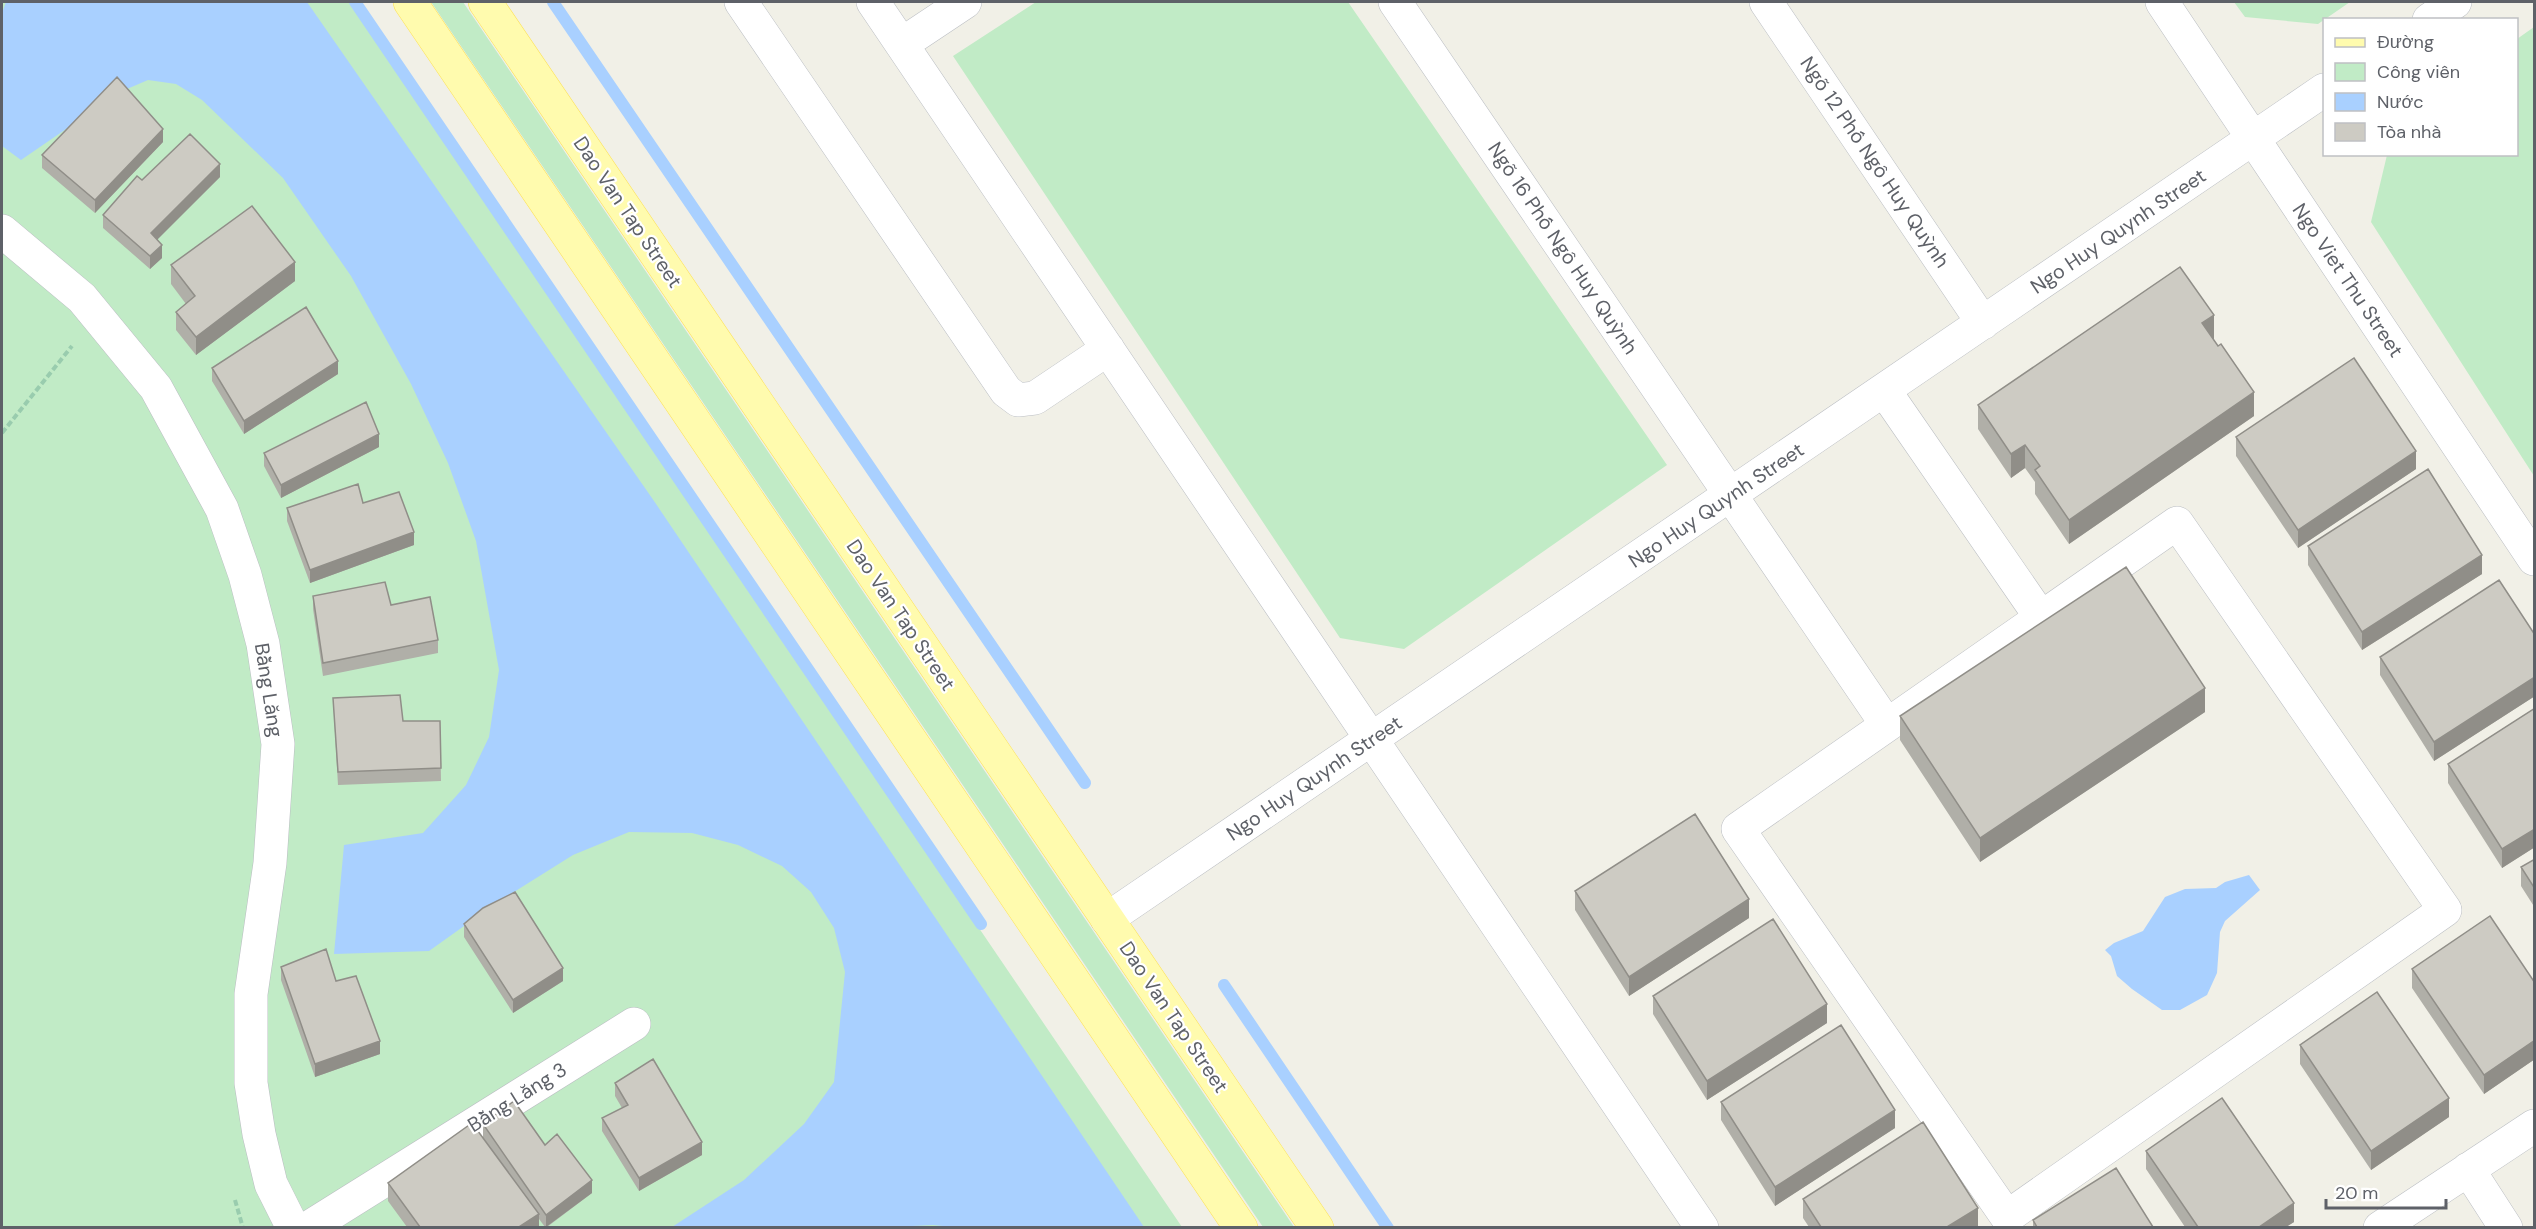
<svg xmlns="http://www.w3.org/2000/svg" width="2536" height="1229" font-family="'DM Sans',sans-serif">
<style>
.green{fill:#c1ebc6}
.water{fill:#a9d0ff}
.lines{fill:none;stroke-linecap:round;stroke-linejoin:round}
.stream{stroke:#a9d0ff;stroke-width:12}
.minor-casing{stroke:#bbbec3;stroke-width:34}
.major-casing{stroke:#fee153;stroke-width:34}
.path{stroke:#99ccae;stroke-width:4;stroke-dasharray:6 3;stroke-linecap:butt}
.minor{stroke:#fff;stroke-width:33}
.major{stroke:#fffbae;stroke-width:33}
.wall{fill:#b0afa8}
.shaded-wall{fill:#908e88}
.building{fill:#cdcbc3;stroke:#908e88;stroke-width:1.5}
.labels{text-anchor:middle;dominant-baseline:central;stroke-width:4.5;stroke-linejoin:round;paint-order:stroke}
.street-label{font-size:20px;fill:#5e6168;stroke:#fff}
</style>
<rect width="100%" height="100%" fill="#f1f0e7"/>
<path class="green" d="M2,2H350L1182,1227L2,1228Z
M431,2H463L1294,1227H1263Z
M1036,2H1348L1667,465L1404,649L1340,638L953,56Z
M2234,2H2350L2318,24L2245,17Z
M2534,27V476L2371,222L2387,155L2516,154L2517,39Z"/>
<path class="water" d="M6,2H307L654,501L1144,1227L963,1228L933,1225L872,1228L672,1227L744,1180L804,1124L834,1082L845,972L834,928L811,892L782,866L738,845L692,833L629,832L573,855L495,904L429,951L334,954L344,845L423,833L466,785L489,737L499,670L476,541L448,463L411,384L351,276L283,178L202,100L176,84L148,80L120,92L21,160L2,146V13Z
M2249,875L2260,890L2225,921L2220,932L2217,973L2207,995L2180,1010H2162L2132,989L2117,976L2111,956L2105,950L2114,943L2143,931L2165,897L2185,889L2216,888L2225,882Z"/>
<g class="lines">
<path class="stream" d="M355,2L981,924
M553,2L1085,783
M1224,985L1388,1228"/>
<defs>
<path id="minor" d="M741,2L1006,391L1018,400L1035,398L1108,349
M873,2L1702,1228
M1395,2L1887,725
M1766,2L1983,323
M2162,2L2534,559
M2429,20L2455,2
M902,44L965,2
M2,231L82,298L156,388L222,509L245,575L263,644L278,744L270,863L251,994V1083L259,1134L271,1184L293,1228
M1884,390L2042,619
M2177,523L2445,910L2007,1217L1738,829Z
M1107,919L2324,90
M2468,1169L2506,1228
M308,1228L634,1024
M2380,1228L2534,1126"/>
<path id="major" d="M410,2L1241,1228
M485,2L1317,1228"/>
</defs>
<use href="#minor" class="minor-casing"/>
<use href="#major" class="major-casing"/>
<path class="path" d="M2,433L72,346
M235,1200L243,1228"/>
<use href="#minor" class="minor"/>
<use href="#major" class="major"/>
</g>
<path class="wall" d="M163,142L95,213L42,168V155Z
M220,177L157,239L162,258L150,269L103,228V215L142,180Z
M171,265L295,281L196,355L176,330V312L186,304L171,284Z
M2213,339L2254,416L2069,544L2035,494V482L2025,468L2011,478L1978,429V405Z
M212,368L338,374L244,434L212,381Z
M2236,437L2416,469L2298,548L2236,456Z
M379,447L281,498L264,466V453Z
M363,503L414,545L310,583L287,521V508Z
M2308,546L2482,574L2362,650L2308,565Z
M313,596L438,640V653L323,676L313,609Z
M2535,635V696L2434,761L2380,675V657Z
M333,698L403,721H440L441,781L338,785Z
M2535,708V847L2502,868L2448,783V764Z
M2205,712L1980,862L1900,740V716Z
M2535,859V908L2521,886V867Z
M1575,891L1749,918L1629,996L1575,910Z
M464,924L563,981L513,1013L464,937Z
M281,967L336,981L380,1054L315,1077L281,980Z
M2412,969L2535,983V1059L2484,1094L2412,988Z
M1653,996L1827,1023L1707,1100L1653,1014Z
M2300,1045L2449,1117L2371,1170L2300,1064Z
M615,1083L702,1155L639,1191L602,1131V1118L622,1108L615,1096Z
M1721,1102L1895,1128L1775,1206L1721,1120Z
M483,1124L545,1145L592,1193L547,1227H545L539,1219V1227H407L388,1201V1183L483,1137Z
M2146,1151L2294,1222L2286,1227H2185L2146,1169Z
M1803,1199L1978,1227H1809L1803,1218Z
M2033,1220L2153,1227H2033Z"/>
<path class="shaded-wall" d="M163,129V142L95,213V200Z
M220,164V177L151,246V233Z
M162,245V258L150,269V256Z
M295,262V281L196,355V337Z
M2214,315V339L2202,347V323Z
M338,361V374L244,434V421Z
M2254,392V416L2069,544V520Z
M379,434V447L281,498V485Z
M2025,445V468L2011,478V454Z
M2416,451V469L2298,548V530Z
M414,532V545L310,583V570Z
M2482,555V574L2362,650V632Z
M2535,677V696L2434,761V742Z
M2205,688V712L1980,862V838Z
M2535,829V847L2502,868V849Z
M1749,899V918L1629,996V977Z
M563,968V981L513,1013V1000Z
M1827,1004V1023L1707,1100V1081Z
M2535,1040V1059L2484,1094V1075Z
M380,1041V1054L315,1077V1064Z
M2449,1098V1117L2371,1170V1151Z
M1895,1110V1128L1775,1206V1187Z
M702,1142V1155L639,1191V1178Z
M592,1180V1193L546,1227V1215Z
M2294,1203V1222L2286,1227H2259Z
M1978,1208V1227H1947Z
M539,1214V1227H519Z"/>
<path class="building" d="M117,77L163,129L95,200L42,155Z
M190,134L220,164L151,233L162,245L150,256L103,215L137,176L142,180Z
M252,206L295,262L196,337L176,312L195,296L171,265Z
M2180,267L2214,315L2202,323L2218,346L2221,344L2254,392L2069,520L2035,470L2040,466L2025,445L2011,454L1978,405Z
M306,307L338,361L244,421L212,368Z
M2354,358L2416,451L2298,530L2236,437Z
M366,402L379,434L281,485L264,453Z
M2428,469L2482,555L2362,632L2308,546Z
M358,484L363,503L399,492L414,532L310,570L287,508Z
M2126,567L2205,688L1980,838L1900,716Z
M2499,580L2535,635V677L2434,742L2380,657Z
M385,582L391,605L430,597L438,640L323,663L313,596Z
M400,695L403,721H440L441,768L338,772L333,698Z
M2535,708V829L2502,849L2448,764Z
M1695,814L1749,899L1629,977L1575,891Z
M2535,859V889L2521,867Z
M515,892L563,968L513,1000L464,924L483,908Z
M2490,916L2535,983V1040L2484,1075L2412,969Z
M1773,919L1827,1004L1707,1081L1653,996Z
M326,949L336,981L356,976L380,1041L315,1064L281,967Z
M2377,992L2449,1098L2371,1151L2300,1045Z
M1841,1025L1895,1110L1775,1187L1721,1102Z
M653,1059L702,1142L639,1178L602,1118L628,1105L615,1083Z
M2222,1098L2294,1203L2259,1227H2198L2146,1151Z
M514,1101L545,1145L557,1134L592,1180L546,1215L483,1124Z
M1923,1122L1978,1208L1947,1227H1821L1803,1199Z
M472,1123L539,1214L519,1227H420L388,1183Z
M2116,1168L2153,1227H2037L2033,1220Z"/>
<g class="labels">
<g class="street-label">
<text transform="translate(1875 162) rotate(56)">Ngõ 12 Phố Ngô Huy Quỳnh</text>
<text transform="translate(628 212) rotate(56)">Dao Van Tap Street</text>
<text transform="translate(2118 231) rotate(-34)">Ngo Huy Quynh Street</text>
<text transform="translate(1563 248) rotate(56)">Ngõ 16 Phố Ngô Huy Quỳnh</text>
<text transform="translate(2348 280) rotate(56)">Ngo Viet Thu Street</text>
<text transform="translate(1716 505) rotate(-34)">Ngo Huy Quynh Street</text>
<text transform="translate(901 615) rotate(56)">Dao Van Tap Street</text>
<text transform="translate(269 690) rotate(81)">Bằng Lăng</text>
<text transform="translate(1314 778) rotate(-34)">Ngo Huy Quynh Street</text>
<text transform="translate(1174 1017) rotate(56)">Dao Van Tap Street</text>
<text transform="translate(517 1097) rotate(-32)">Bằng Lăng 3</text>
</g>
</g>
<rect width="2536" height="1229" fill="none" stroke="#5e6168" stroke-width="6"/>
<rect x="2323" y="18" width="195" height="138" fill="#ffffff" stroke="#bfc0c3" stroke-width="1.5"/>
<rect x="2335" y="38" width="30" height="9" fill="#fffbae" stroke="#bfc0c3" stroke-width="1.5"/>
<text x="2377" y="48" font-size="18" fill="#5e6168">Đường</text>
<rect x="2335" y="63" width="30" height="18" fill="#c1ebc6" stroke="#bfc0c3" stroke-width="1.5"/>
<text x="2377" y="78" font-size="18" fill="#5e6168">Công viên</text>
<rect x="2335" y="93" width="30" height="18" fill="#a9d0ff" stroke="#bfc0c3" stroke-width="1.5"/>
<text x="2377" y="108" font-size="18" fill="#5e6168">Nước</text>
<rect x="2335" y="123" width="30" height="18" fill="#cdcbc3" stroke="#bfc0c3" stroke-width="1.5"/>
<text x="2377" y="138" font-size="18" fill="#5e6168">Tòa nhà</text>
<path d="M2326 1199v9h120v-9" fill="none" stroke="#5e6168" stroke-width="3"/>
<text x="2335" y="1199" font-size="18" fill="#5e6168" stroke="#ffffff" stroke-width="4.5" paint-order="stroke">20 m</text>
</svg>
